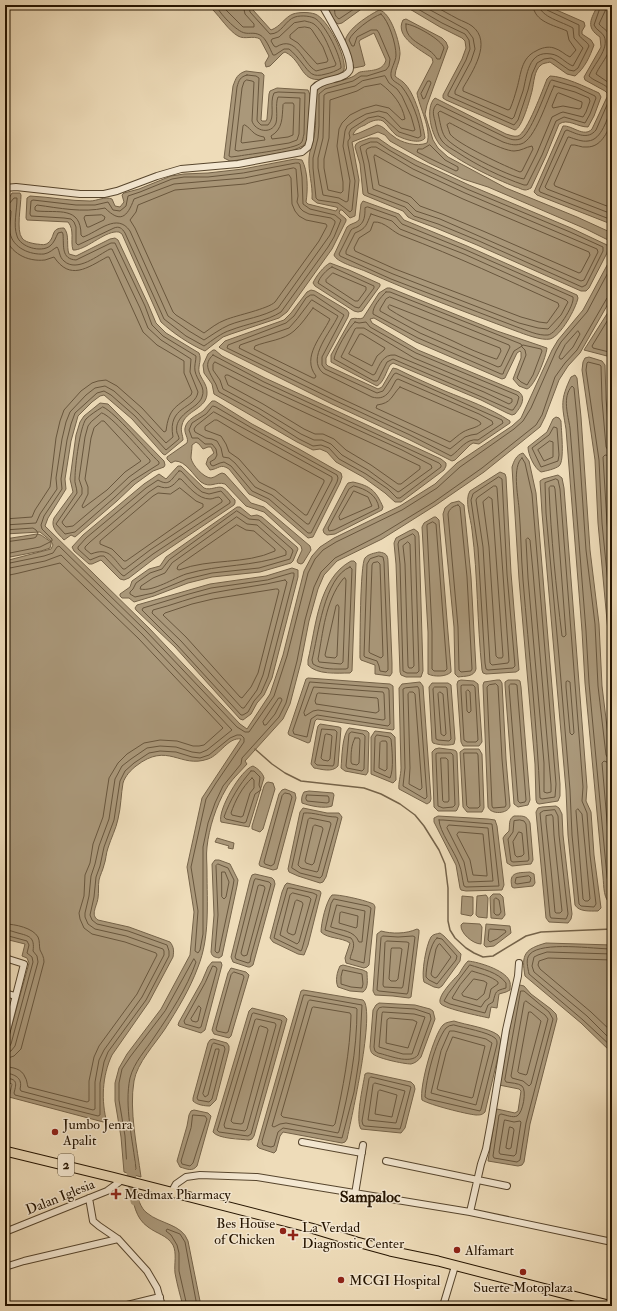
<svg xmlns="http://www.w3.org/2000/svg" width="617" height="1311" font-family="'IM FELL Double Pica',serif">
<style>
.water{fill:#aa987a;stroke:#756349}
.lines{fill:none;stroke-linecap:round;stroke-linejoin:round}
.shore{stroke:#68563d;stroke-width:1}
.stream{stroke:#756349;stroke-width:1.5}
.river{stroke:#aa987a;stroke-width:9}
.minor-casing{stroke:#57462e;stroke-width:8}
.highway-casing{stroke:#251400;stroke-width:11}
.minor{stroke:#f4e8d2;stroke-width:6}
.highway{stroke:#eedcb9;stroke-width:9}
.poi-dot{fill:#8f2418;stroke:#f4e8d2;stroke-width:1.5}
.labels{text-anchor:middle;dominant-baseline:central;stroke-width:3;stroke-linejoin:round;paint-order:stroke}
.shield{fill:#f4e8d2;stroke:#63543f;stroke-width:1}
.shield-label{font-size:13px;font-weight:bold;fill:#251400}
.poi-label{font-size:14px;fill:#251400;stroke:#f4e8d2;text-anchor:start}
.street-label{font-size:14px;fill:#251400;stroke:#f4e8d2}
.quarter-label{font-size:16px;font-weight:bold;fill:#251400;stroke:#f4e8d2}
</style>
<rect width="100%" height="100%" fill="#eedcb9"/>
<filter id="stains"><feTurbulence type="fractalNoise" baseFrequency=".005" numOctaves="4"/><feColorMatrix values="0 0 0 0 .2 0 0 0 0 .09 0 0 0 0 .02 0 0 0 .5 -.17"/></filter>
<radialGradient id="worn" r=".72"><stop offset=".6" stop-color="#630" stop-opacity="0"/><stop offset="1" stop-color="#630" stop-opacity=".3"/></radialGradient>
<path class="water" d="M212,5H252L253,10L271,30C280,27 285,17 293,14C299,12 309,12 315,14C327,18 347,57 344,70C340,75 334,76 327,78C300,86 304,61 285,52L283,53L270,66L266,67L265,63L269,56L260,39C253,35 245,40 238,36C229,31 220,17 213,10Z
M333,5H367L342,23L338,24C334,21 329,13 329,8Z
M403,5H545L584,22L585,26L582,31V34L591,40L594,45C590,56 585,68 575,76L567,74L550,62C547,63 543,63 541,65C534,70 534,83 532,91C530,99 522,128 515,130L446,100L443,98V95L462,59L466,48L465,41L462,38L440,27Z
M598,5H612V223L611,224L537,195L534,192L563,126C572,125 584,138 592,129L607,97V93L605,91L585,80L584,77L601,47L600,37C585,27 591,19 598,5Z
M379,10C391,12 400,43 400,54C400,62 395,69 395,76C398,79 401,80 403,82C415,92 423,124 425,138C420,145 403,139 396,135C391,131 388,125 383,121C377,118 369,122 365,125C360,127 355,129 353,135L359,133L377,125C384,126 387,132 393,136C401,143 417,147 427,143C432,129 419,107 417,93L433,62L432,58C421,50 394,37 403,20L406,19L442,38L446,42L448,47L427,105L425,114L433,140L438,148L448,157L506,188L577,217L612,233V242L586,229L488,187L463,179L429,163L390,141L385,135L378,132L352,142L359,180L355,216L350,218L342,210H340L339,213L346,219V221L332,249L287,312L279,318L231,334L223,337L205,351C189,344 173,333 161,322L122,234L119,232C106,230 89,248 75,250H73C70,241 75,230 68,222L27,220L26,218L27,198L30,196C50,197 70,201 90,201C97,201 105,196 112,199L115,206L120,207L124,202L122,195L124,193L139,189L171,176L184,174L208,173L243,169L295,159L302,160C308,171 308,190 306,202L308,204L336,211L338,208L336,207L317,203L312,199C313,185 308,172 309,158C309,151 313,144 314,137C317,122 315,107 315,93C323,81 339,83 352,77C355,76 357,73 360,72C369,70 383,72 386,60L374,33L360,40L359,42L365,65L364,66L354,68L345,41C348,28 368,16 379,10Z
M246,71L262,73L264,75L261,120L262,121H266L267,119L269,94L270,91L277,88L308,90L310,95L308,135L307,141L303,146L291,151L239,160L230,161L224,158L233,86C236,78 237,74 246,71Z
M550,76C563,76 586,87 599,93L601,97L594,116L588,127C577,127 568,118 559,124L546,156L531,188C529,189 527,190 525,190C522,190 518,187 516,187C495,179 457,161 441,146C432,137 424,108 435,98L506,134C510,135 514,137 518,136C527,133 543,89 547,79Z
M370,138H378L391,147L417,161L469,185L571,228L607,245L608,248L607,253L589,288L586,291H581L477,245L436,228L412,219L408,217L403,211L364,195L363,194L360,164L355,147L356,144L359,142Z
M12,193H20L21,195C21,205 16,231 22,238C25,242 31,243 36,244C40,244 44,246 48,243C56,236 50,228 64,228C70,235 66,246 69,254L76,256L110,239L115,238L118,240L148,304L156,323L166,333L199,353C202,360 198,365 199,372C201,379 207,384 207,392C208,409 185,410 182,425C180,431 183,435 183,440L165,455L163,454L132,419L104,395L100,396L92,402L78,416L71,441L65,479L66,489L48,518L45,526L149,628L240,724L247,729L270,694L283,655L304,571L312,556L320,547L334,538L400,506L435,484L457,463L512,426L521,418L552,350L558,340L583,310L612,256V297L580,353L568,366L559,380L545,417L540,427L484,472L436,505L382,539L337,561L324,575L318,589L309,621L301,662L290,704L283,719L245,761L247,764C240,772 231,780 226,789C216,806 209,828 207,847C206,855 207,863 207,871C207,904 210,937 198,967C190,989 177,1010 165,1029C155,1044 137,1063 134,1081C129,1110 137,1147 141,1177L124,1172L121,1137L115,1101V1083L119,1068L127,1054L161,1009L190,955L194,912L187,867L202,798L241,739C228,737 220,755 208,759C180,769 168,741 136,766C131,770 125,776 123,783C121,794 121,807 118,819C116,829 111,838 108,848C106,853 106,860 104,865C103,870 100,875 99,880C98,886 99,892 98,898C97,906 90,915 98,920L129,927L170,942C174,947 174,951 173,957L149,1002L112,1055C102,1076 101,1101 107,1123L9,1097L12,1084L5,1082V1050L29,963L27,958L22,956L25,944L5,939V561L51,549L53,545L51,541L40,532L5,534V205Z
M363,201L399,214L404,220L467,246L577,295L578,298C576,308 561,336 550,339C542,341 524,334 516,331C465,312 414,293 365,271C358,268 336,262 334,255L347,227C351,223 355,224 359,220L361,204Z
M330,263L349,270L380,284V286L362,311L358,312L354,311L315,286L313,283C316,276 324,266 330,263Z
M387,288H390L497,331L547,348C546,357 535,386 527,389L519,386L513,379L521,358V352L520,351L517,353L505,378L502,379L416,342L374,318L370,319L372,323L418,350L519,392C527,398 520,408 515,414L512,415L507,413L481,400L393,363L390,365C386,372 384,382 377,386L331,362V355L351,319C356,317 359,320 363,318L379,293Z
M311,290L315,291L347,310L349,313L348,317L326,358V364L328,366L378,389L382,387L393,368L397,369C413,377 429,384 445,391C467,400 490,408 510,421V423L479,444L473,443L470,445L455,460L452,461L408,439L332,404L220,348L219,347L225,341L284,320L291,313L307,292Z
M612,306V359L607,356L584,350Z
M213,350H215L222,356L265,378L441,459L446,463V466L444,470L401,502H395L385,493L363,477L336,462L327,452L320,449L313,450L297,442L214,394L212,384L204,373L203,365L208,354Z
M589,357L602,361L605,365L606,399L612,469V675L598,523L595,460L582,370L583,362L585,358Z
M575,375L577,378L581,417L590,550L599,624L602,686L612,768V905C603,900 604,886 603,877L585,683L582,631L566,429C562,405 560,400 571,377Z
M212,401H215L252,424L299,449L341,473L342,477L340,483L313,537L308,538L266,502L249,494L229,469C220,463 219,469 210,470L206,464L208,458L214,453L211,447H208L203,449L199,444L196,442L192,445C192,450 191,454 191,458C192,465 204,478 211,478C216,477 218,474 222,473L225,474L251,503L264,507L310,546L311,550L303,563L301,564L298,563L297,561L302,550L301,546L264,512L246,506L225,484C215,481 211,489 201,482C193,475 186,461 175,461L171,463L167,459V457L187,443C189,438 184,434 185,428C187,419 196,416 203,411C206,408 209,404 212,401Z
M100,403L108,404L112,408L164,461L165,465L164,467L153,471L135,484L117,501L75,537L71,535L64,540C58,533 50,528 54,518L73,492L70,479L76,435L80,422L84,416Z
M556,417L559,418L561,421C561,429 565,461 559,466C555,469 546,471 541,472C534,468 528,454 528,447L547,432L553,419Z
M523,453L529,461L536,493L560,784V796L558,801L539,804L537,803L536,800L535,764L519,579L512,467C514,461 516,455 523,453Z
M178,466H181L204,488C211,491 218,485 223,488C228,491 231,497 235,500V503L234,505L155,558L129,578L124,580L120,579L101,560L92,564H89L74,551L72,547L83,535L144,484L159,474L166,479Z
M500,472L505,474L506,477L511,573L519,670L516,672L486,674L483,673L482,670C477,623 478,576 472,530C471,519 464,500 470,491Z
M558,475L562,478L564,488L587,787L586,801L591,812L594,855L601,908L598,911C590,911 579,912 575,905L568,835L566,790L542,513L540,481L543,479Z
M353,482C371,486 376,491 383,507L382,510L335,534L327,535L324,533L323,530L346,486L348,483Z
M459,501L464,505L471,577L476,669C474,677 465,676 458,677L455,674L454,627L443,514L445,508L451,503Z
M237,507H240L251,516L257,515L262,517L297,547L298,549L293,561L291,563L260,572L212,577L188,583L154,596L134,602L129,598H122L120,596V594L130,587L132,581L149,569L160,566L166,557Z
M434,517H436L439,520L451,670V672C446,677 434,677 428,674V632L422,527L424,523Z
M414,529L418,532L419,536L423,671L421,677H406L401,675L400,672L396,564L394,543L396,538L409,531Z
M37,534L41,535L51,542V544L50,548L41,551L5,558V539Z
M379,552C386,553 388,555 388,562L392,663V673L390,676L375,674V665L361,660L360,658C360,645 360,564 365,558C368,554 375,553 379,552Z
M351,561H354L356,563L352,671L350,673C337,673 317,675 308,665V660C316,627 318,579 351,561Z
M292,568L298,570V577L272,678L264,695L257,703L251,714L243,720L240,719L175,647L136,610L135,608L137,605L210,584L266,576Z
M308,678L390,684L393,686L394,729L393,730L317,719L315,721L310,742L308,743L289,735L288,733L306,679Z
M461,680L474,681L478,684L482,742L479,746H463L461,742L457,684L458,681Z
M497,680H500L502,683L506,759L510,806C508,814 491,815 488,807L483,685L484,682Z
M508,680H518L520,681L521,687L530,800L528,805L518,807L514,804L505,685V682Z
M420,682L423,686L431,799L430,802L427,804L399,789C398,784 401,775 401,768L399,688L402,684Z
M432,683H448L451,685L455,739L454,744C448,746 439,745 433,743L432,741L429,687Z
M320,724L339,727L341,728L338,766C332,773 321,769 314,768L311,764L317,730L318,726Z
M349,728L367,731L369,733L368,772L366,775L345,771L341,768C342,757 342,735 349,728Z
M375,731L391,733L395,737L396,780L393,783L371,774V737Z
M439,748L454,750L456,751L457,753L459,805L457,810L456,811H438L434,807L432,752L435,749Z
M464,749H479L482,754L484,808L482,812H467L463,807L460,752Z
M253,766C257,768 263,773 264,778L249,827L221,822C217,811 241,769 253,766Z
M268,782L273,783L275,789L263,829L260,832L252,829V826L264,786L266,783Z
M285,789L295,793L296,798L277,869L273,870L260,866L259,864L279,794L282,790Z
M309,791L333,793L334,795L332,806C325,809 310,806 302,803C301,799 302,795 304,792Z
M556,806L559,808L562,814L563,835L572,914L571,919L568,923L549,922L546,918L536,812L538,808L542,807Z
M303,808L327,813H339L342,817L326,877L323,882L320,883L298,876L289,872L288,869L300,812Z
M438,816L488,819L495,820L497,826L504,885L502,890L466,891L461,890L460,888L456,865L434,822V818Z
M514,816C522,816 527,815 530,823L533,860L531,864L512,866L507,863L503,838L505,835L509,831C510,826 508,819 514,816Z
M217,838L234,843L233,849L228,848L229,846L215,842Z
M215,860H219L230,864L238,880L237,886L222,956L219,958C215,957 212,957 211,952L214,915L212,864Z
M530,872L534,874L535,883L533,886L514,888L512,887C508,871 519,873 530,872Z
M255,874L272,878L274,880L275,884L253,965L250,967H248L233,962L231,957L250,880L252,875Z
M287,883L320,891L321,893L308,945L304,955L298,954L273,942L270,938L282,892L285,885Z
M493,894H500L503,897L505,915L502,919L491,918L490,897Z
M332,895C338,894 364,900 371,903C374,904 374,904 375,907L369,965L367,967L364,968L346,963L345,958L350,943C341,937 328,939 321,932C321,924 326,901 332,895Z
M486,895L488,898L487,918L478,917L476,915L477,896Z
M462,896L473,897V914L471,916L461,914Z
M463,923L480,924L482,927L481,944C473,944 460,933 461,925Z
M486,924L510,926L511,933L494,946L486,947L484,945Z
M417,929L419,930V933L411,997L409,998L393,996L375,995L373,991L377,934L381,931C392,934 406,934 417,929Z
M440,933L444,936L461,954L460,961L442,986L439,988L434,987L424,982C421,974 426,945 431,937C433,934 437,934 440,933Z
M546,943L612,945V1053L581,1023L525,976C521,954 525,949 546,943Z
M468,961C479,962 504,970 509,980C511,983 510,986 510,990L506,992L499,994L497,1008L491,1007L489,1018C480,1016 446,1009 441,1004C435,998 455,978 459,974C462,969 464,965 468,961Z
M212,962H221L222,965L205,1030L201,1033L179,1026L178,1025L179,1022L202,981L208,967Z
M343,965L363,970L367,972C367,979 369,988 363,992L350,991L338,987C335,981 337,972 340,966Z
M231,968L246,972L249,975L231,1036L229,1038L214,1034L212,1030L228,973Z
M520,985L524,986L531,994L551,1009L556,1014L557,1019L530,1124L524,1162L522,1165L518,1166L488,1161L496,1111L497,1109L515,1113L518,1111L521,1091L519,1089L499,1085L502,1073L517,987Z
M303,990L363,1000C376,1010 351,1120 347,1139L345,1142L342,1143L283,1132L280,1136L276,1151L274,1153L259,1148L257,1146L301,991Z
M379,1003L415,1005L430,1009L433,1011L435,1019L421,1057C418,1061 415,1063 411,1064C404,1064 375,1058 372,1053C371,1053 370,1048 370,1047L373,1010L376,1005Z
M252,1008L284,1016L287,1019L254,1136L252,1139L249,1140C241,1139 218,1139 213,1132L249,1011Z
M454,1021C466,1025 489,1028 498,1035C500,1037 501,1041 501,1044L485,1112C482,1115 480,1115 476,1115C466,1114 430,1105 422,1100C419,1087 434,1034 443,1025C446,1022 450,1022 454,1021Z
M213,1039L227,1043L229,1046V1050L216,1100L210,1106C205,1106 197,1105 193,1101V1098L208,1043L210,1040Z
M367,1073H369L411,1082L414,1085L415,1089L405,1128L401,1133L361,1129C355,1120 363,1086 365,1074Z
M194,1110L208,1113L211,1116L197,1166C192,1172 187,1169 180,1167L177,1161L187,1126L189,1115L191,1111Z
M130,1189L135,1190C138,1197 140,1208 147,1213C160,1224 182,1224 188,1241L201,1306H183C180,1295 177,1284 175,1273C174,1264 177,1253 173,1245C167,1235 157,1234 148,1227C135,1218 134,1203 130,1189Z"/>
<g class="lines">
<path class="shore" d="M216,5C218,12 237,32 245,33C250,34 254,32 260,35C266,38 270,49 273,55H275L284,49H289C294,53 298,58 302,63C310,73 312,78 326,74C331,73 336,71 341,68C341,56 326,26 316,19C312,16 301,15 295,17C285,20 282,34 270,34L250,12L249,5
M221,5L243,27H254V24L245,14L243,5
M335,5C335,11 333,15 339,19L360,5
M411,5L442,23L465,34L469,40L470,49L466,60L448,94V96L514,125L518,120L528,90L532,74L537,63L544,59L551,58L555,60L569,70L574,71L578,68L589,46C588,42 581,39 579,35V25L547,10L545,8L544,5
M421,5L467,30L473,38L475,49L471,61L455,91V94L512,119L514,117C517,108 520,100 523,91C527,76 528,50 551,54C560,55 565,63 573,66L583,48L574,38L573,28C563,22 540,17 539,5
M433,5C441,10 449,14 458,19C462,21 468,23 472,26C493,42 472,72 463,88V91L508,110L510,109C513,102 515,95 517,88C521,74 521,58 536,51C541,48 548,46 554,48C561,50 565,55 570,57L576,50L569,40L567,31C554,25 534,22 533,5
M601,5L594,25C596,30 602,32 604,36C610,49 593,65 589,76C597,84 613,84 610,98L596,130C588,140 577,134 567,130L565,131L539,190L540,192L612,220
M606,5V9L599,24C602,28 606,29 608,33C617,48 601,62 596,74L612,85
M381,14C389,21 396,44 396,55C396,62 390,69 391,76C392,82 399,83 402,87C411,98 420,121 421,136L418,138L399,132L384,118L378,116L368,118L351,129L349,133L350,138L348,141V145L355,181L352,210L350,212L338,203L318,200L316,198L313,168V158L318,138L319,126V94L325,89L353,81L361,76H367L386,70L389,66L390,59L379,33L377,30H371L357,37L354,46H352L349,40C352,32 372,17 381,14Z
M305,21C308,22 311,22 314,24C324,31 331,53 336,64L335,66L316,71C302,63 297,34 276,47L274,46L271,41L272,39L279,37L294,23Z
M406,24C414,24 442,40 444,48L440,59H437C430,45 404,43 406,24Z
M305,27L310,28L312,30L323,47L328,60L327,62L317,64L298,43L290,38V35L298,28Z
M247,75L256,76L259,78L257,120L258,122L261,125H268C276,117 269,103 274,93L278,92L305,93L304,134C303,137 303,141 301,143C295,149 250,154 239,156L231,157L229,156L237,87C239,80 240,77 247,75Z
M385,76L389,83L397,89L402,96L411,116L415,130L413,131L401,128L387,113L379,111L366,114L355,120L347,126L345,131L343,146L350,181L348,201L346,202L339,198L323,195L318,168V158L323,138L324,95L327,93L355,86L362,81Z
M247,80L252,81L254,82L252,121C255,131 271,135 276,123C278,115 275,105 278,97L300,98L299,134L297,140L289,143L238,151L235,150L242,88L244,82Z
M552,80L576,87L595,96L596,98L590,114L585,123L564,117L556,121L542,155L527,185H524C501,177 478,166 457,152C452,149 446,146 442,141C438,136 436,127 435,121C433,114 432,109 437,104L505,137C510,139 514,141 520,139C530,136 545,93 550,82Z
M428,81H430L431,83L425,98L423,99L421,94Z
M381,84C393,93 402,104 405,119L402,120L389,108L376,105L362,109L350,115L342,123L339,129L337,146L343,182V191L341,193L328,190L324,168V159L329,138L330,100L357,91L364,87Z
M554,86L575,92L589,98L590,101L586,112L583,117L563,112L560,113L552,117L537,153L524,179C510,177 453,149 445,137C441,131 440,121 438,113L440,111L503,142C509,144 514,146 521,144C535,140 547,100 554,86Z
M559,93L582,102V104L581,108L579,109L563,106L553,108L552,106L557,94Z
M285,103H293L294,105L293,135L288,137L272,139L271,136C283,129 282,118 283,105Z
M612,107C607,118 602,140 588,141C582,142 575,139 569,137H568L545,187L547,189L612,214
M612,121C607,133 601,147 587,147C581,148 576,144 571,145L554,184L555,186L612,208
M450,123C463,130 502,151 514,151C521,151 526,147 532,146L533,149L522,171L520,172C507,167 457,144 450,134C449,131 448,128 447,125Z
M245,125C253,130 252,135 264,137L265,140L242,143L241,142L243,126Z
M371,142H377L389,150L415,165L467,189L570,232L603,247V251L586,285L582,287L479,241L438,224L414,216L405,207L368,193L364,164L360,147L361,146Z
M430,145L445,160L458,167V170L456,171L431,159L417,152L418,149H422Z
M372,147H376L413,169L465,193L597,249L598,252L584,280L581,281L481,237L440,219L416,211L408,203L373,189L369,163L366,151L367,149Z
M375,155L411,175L463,199L589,252L590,255L581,272L579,273L483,231L442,214L420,206L411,197L379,185L374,157Z
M296,163H299L300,164L302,177L303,204L310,209L335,215L341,220L334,237L328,247L281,312C267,321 246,324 231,330C221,333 213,340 204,346L186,336L164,319L125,233C122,228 119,226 114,228L78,245L76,243V227L74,222L71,219L64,218L31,216L30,214L31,201L33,200L76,205H95L108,202L113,210L120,211L126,206L128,196L140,192L172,179L184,177H208L243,173Z
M294,168L296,169L298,196L297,202L300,208L303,211L309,214L331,218L335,221V223L330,235L278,308C263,317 244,319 229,325C220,329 212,335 204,340L189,331L168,316L130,231C117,212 98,232 83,237L81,235C81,206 58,213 37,211L35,210V207L37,205C59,208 83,213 105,208C120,223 127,218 134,199L174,184L244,178Z
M289,175L291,178L292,204L295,211L299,216L306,220L326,224L327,226L319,241L275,302C268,309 237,315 225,320C217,323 211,328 204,333L176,315L173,312L135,228L130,220L136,212L138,205L175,190L245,184Z
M5,205L9,204L14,198H17C17,211 13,225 17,236C20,247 41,253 50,246C54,243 56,237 58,233L62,232L63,234C64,246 61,259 76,260L111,243H115L145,306L152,325L163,336L196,356C196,361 194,366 195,371C197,381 206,387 202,397C201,400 199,402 196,405C187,412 174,419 177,433C178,435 179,437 179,439L166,450L135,416L111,395L104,391L97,393L75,413L71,424L67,440L61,479L62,489L44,516L41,525L42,529L52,539V541L40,547L5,554
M368,207L396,217L402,224L466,250L573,297C575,305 556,334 548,335C538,336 526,330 517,327L391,279L340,256L339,254L351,230C353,228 355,228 357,227C365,223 365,215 365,208Z
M5,210H10L11,211C11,218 9,226 10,233C13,248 30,255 44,254C50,253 53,249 57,247C60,251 59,257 64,261C77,273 98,255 110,249H112L140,308L148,328L161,340L191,359L190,372L198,392C195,410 167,405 173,437L166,443L138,413L114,391L105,386L95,388L86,395L70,412L66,422L62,439L56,478L57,489L40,514L36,523L5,525
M371,214L392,221L400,229L464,254L566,300L568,302L561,315L548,329L538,328L519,323L393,274L346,254V251L355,233C367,228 366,225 371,214Z
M102,215L105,217L104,220L89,227H87L84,218L85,216Z
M374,222C385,221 393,233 403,236C456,256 507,280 558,303L559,306L547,323L539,322L521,317L395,269L355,251L354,248L359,238L370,231Z
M5,236C10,253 27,262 45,260C48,259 51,258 54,257C70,281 87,268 107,257H109L143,332L157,345L184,361V373L192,392L191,395C175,408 169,408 166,431L164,432L142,408L117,386L106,380L98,381L92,383L81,391L64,410L60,421L56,438L50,487L35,510L32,517L5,519
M332,267L374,286V288L359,308L355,307L318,283C319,278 327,269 332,267Z
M333,273L366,287V290L358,301H355L326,282V280Z
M386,292H390L521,344L522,346L514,351L504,371L503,374H501L418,338L373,314C372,307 381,297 386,292Z
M311,295H314L344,315L322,357V365L325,369L377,393L383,391L394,374L396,373L502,420L503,423L478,440C466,438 460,450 451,456L410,435L334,400L227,348L228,345L286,323L294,316L306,298Z
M390,297L509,345L510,347L501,366L498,367L420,333L380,311V309L386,299Z
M312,300L338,316C331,332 306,358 323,373L372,397C386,401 390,391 396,380L398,379L479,414L492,421L493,424L477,434L471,435L465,437L450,449L336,396L239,348L240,345L289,328L297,319Z
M390,305L500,348L501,351L497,359H496C481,354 467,348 453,341C431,331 409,322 389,309L388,307Z
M313,308L330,319C322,336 301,357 316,376L315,378H313L254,349L255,346C267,341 284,340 294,331C302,324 307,316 313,308Z
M612,313L592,346L593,348L609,352L612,354
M355,322L359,323L366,322L370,327L416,353L517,395L519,397L517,404L513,410H511L482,397L393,359L387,362L378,380L377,381H374L334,359C335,351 349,327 355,322Z
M357,328H364L414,358L512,399V402L509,404L484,392L395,355C383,354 380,364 375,374L373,375L341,357L355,329Z
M578,331L580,334L573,347L562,359H560L559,357L565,345Z
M360,334H362L385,348L384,350L377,356L372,366L349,354Z
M523,345L541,349L542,351L533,375L527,385L521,382L517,378L526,355L525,350L522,347Z
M213,355L264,382L439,463L441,465V467L400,498H397L388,489L366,474L339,459L329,448L321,445L313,446L299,439L258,413L219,392C217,389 217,385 214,381C209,371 203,364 213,355Z
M215,362L262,386L402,450L431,465L432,468L400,491L398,492L368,470L342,455L331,444L322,440H314L301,434L260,409L223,389L220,380L213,370V365Z
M226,375H228C291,408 356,435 420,466V469L401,484H398L371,465L346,450L334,439L323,434H315L304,429L263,404L228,385L225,377Z
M400,387L477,420L480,422L481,424C474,429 470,428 463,432C458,435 454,439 450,442L376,408L377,405C392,403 391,396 400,387Z
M213,406L216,407L250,427L337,475L338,478L337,482L311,533H308L269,499L252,491L231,466L224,462L220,463L213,466L211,465L210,462L215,459L217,455L216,449L212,444H205L198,438H192L189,430L192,423L206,414Z
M103,407C115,412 147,451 159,462V464L132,481L114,498L75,532L65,534L56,524L77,493C77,487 74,483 75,478C75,466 80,427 86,419C90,415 96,411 101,408Z
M214,412L332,477V480L309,524H307L272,495L255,487L235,463L229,458L223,457L221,448L217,441L212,439L206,438L195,432L194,429L196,426Z
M102,413C111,415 141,451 150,460V462L129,477L111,494L73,526L66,527L63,524L62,522L82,494V488L79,479L85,437L88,426L91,422Z
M215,420H217L245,437L324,480V482L307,515H305L275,490L259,482L239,459L229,452L226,444L221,436L205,430V427Z
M102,421H104L141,461L125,472L107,490L83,508L82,506L88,494V487L85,479L91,438L94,428Z
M554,427L557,428L559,455L558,461L541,467L532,448L549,435Z
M550,441L553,442V457L544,461L538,450Z
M612,451L608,450L606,447L602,400L601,366L600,365L588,362L587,363L586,370L599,460L602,523L612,624
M612,456L605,455L603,457L607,523L612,568
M522,458L525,463L532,494L556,784L555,797L542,799L540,798C537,725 529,653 523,580C521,556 521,532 519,508C518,496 512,466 522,458Z
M179,471H181L196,487L202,492L209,494L221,491L230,501V503L153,554L124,576L122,575L104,556H100L90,560L78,549V547L86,538L146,488L158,480C170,487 171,479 179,471Z
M499,477L502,479L507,574L515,666L513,668L488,670L486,669L485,663L478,548L471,500L473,494Z
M179,479H181C189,487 198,499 210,499C213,499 216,497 219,497L222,500V502L150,550L125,569H123C112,557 109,547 91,554L85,549V547L90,542L149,492L158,486C168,490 172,487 179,479Z
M556,479L558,480L560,489L583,787L582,801L587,813L590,855L596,904L594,907L581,906L579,904L572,835L570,790L559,657L546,513L545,483Z
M354,486C366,489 377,495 379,508L334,530L329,531L328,528L349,489Z
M494,486H496L497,488L509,661L508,663L492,665L490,663L483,547L476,500L477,498Z
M551,486H554L555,489L566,635L564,637L562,636C556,587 551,537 549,488Z
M180,488L196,501L203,504V507L126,561H124L112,549L100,544V541L153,496L158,493L170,494Z
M354,491L368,497L372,506L340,520L339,517Z
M489,497L492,499L503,656L502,658H498L496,656L489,547L483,502Z
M458,505L460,507L467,577L472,669L471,671L461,672L459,670L458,627L448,514C449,509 453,506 458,505Z
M237,511L249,519L259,520L292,549L293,551L290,559L259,568L212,573L187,579L153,593L135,597L130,594V592L133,589L136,583L150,573L162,569L169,560Z
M237,517L247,524L257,525L286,551V555C253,567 220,564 186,574C174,578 153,592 140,589L141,586L153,578L165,573L172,563Z
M433,522L436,524L447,669L445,671H434L432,669V632L427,527V525Z
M237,525L246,530L254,531L275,549V551C245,565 210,558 179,570L177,569L178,566Z
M5,530L33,528L36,530L38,533L36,537L34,538L5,542
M413,534L415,536L419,671L417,673H407L403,671L400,564L398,544L399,541Z
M528,538L530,540L533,572L551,785V792L547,793L544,792V763L528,578L526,540Z
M408,542L410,544L414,666L412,668H409L408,666L405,564L403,546Z
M379,556L383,557L384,562L388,663V670L386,672L380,671L379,666L377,661L365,657L364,656L367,564L370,559Z
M378,562L380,564L383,656L381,658L370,653L369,652L372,565L373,563Z
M5,564L44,556L53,553L57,547L59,546L146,631L237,727L245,732H249L274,696L287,656L308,573L315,559L323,550L336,542L402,510L437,488L460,467L514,429L523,421L531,408L556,351L561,342L587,312L612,265
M350,567L352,569L348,668L346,669C336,669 322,670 313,664L312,660C318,636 324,577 350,567Z
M5,569L45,561L61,555L143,635L232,730L207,750L200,753L192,752L176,747L160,746L147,748L131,759L122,766L115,779L109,819L99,846L95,864L91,876L89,896L85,913V917L88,924L95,929L126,936L163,949L164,951V955L142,997L104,1050L99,1060L95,1082V1109L93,1110L21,1091L20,1089C23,1078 15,1074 5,1073
M292,573H294V576L268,677L261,693L254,701L248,712L243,715H241L177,645L142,610L143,608L189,594L211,588L267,580Z
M5,576L19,573L60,563L139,639L223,728L204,745L199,746H193L177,741L160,740L144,743L127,754L118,763L109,778L103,817L93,844L90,863L85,875L84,896L79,913L80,919L84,928L92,934L125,942L156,953L157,955L137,994L99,1046L94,1057L89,1081V1101L87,1102L28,1087C27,1084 27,1080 25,1077C22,1069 13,1067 5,1067
M345,578L346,580L343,662L341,664L319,662L318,659C323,633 325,601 343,579Z
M285,580L287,582L263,675L257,690L244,708H242L181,641L152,613L153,610C173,605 192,597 212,593C237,588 261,586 285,580Z
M276,589H278L279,591L258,673L251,687L242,698L240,697L186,637L163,615L165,613L192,604L213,599Z
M338,605L339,607L337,656L335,658L326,657L325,655L336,606Z
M568,681L570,682L574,733L572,735L570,733L566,687V682Z
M310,682L388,688L389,690L390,724L388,726L317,715L311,719L307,737L294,734L293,731Z
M496,684L498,686L502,759L506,805L505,807L493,808L492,806L487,687L489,685Z
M511,684H515L517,685L526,800L525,802L520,803L518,801L509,686Z
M463,685H473L475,687L478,740L476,742H467L464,740L461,691V686Z
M314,687L383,692L384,694L385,719L383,720L318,710L313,711L305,716L304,713Z
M418,687L419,689L427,797L425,799L403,786L405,768L403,689L405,688Z
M435,687H446L447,688L451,739L449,741L438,740L436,739L433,689Z
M468,690L470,692L471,711L469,713L467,711L466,692Z
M410,692H413L415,694L422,788L420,790L409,784L410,768L408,694Z
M440,692L443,694L446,734L444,736L441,734L438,694Z
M319,693L377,698L378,699L379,711L376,713L316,704L315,701L317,694Z
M279,698H281L282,700L275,714L266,725H264L263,722Z
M322,729L335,730L337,732L334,764L333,766L317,765L315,763Z
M352,732L363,734L365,736L364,769L362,771L347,768L346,766L349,734Z
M327,734L331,735L332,736L330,759L328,761L323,760L321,758L325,735Z
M377,735L389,737L391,739C392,748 394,770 390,778L374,771L375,738Z
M355,738H359L360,740L359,763L357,765L352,764L351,762C351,754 351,745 355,738Z
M382,741H386L387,743V769L385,771L379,768L380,743Z
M438,753H451L453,755L455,805L453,807L443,808L438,806L436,758V754Z
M464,753H477L478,755L480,806L478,808H469L467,806Z
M441,758H446L448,760L449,800L448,802H444L443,801Z
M612,759L608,758L606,755L598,686L595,624L586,550L577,418L574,388L572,386C562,397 568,415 570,428L586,631L589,683L607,877L610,896L612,900
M612,764L604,761L602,763L612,879
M612,770H610L609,772L612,811
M251,771H254L260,777L259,785L261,790L255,794L246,822L244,823L226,819L224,817C230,800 239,785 251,771Z
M252,778L254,780V788L250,793L243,816L241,817L232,815L231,813C235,801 242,787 252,778Z
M285,793L290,794L292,797L274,864L271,866L265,864L264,862L282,796Z
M307,795L328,796L329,798V802L327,803L307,801L306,799Z
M578,809L582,814L590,899L588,901H585L583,899L576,811Z
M555,810L558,816L559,835L568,914L567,917L566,919L551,918L550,916L540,813L543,811Z
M304,813C313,812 326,817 336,817L338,818L322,876L320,878L300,873L292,868Z
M552,815L553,817L554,835L562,911L560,913H556L555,912L551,869L546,822V816Z
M310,818L330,822L331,824L318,871L317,872L301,868L298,865L308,820Z
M439,820H443L492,824L499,886L466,887L464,886C462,879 462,871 459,864C455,852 439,831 439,820Z
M520,820L524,821L526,824L529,859L528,861L513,862L511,861L508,839L513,832L514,821Z
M315,825L322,827L323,829L314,863L312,865L306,863L305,861L313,827Z
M449,825L488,828L493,881L468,882L464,862L447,828Z
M459,832L483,834L487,874V876L473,875L470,860L457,835Z
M519,832L522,833L524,854L522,856L517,857L515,855L513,842Z
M218,864L228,868L234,880L233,886L220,947L219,952L217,953L215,951L218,915L216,866Z
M222,872H225L229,882L226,897L224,899L222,897Z
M529,876L531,878L530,882L517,884L515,883L516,878Z
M257,879L269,882L271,884L251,956L250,962L248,963L236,959L235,957L254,881L255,879Z
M260,885L264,886L265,888L247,955L244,956L242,955L241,953L258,886Z
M288,888H291L313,893L317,895L302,949L301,951L274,938L277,926Z
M293,893L309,897L311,899L299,942L297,944L280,935L290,895Z
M496,898L499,900L501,912L499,915H496L494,913V900Z
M334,899L368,906L371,908L364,963L350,959C351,952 357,945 351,938L325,930L331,904Z
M297,900L302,902L303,904L295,934L293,935L288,933L287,931L295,902Z
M337,905L365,911L362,942H359C354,930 342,931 331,927Z
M342,912L358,916L357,927L356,928L339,923L340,913Z
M5,924C15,924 33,928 38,937C40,941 39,946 40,950C42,954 44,957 44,962L21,1049L14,1056L5,1059
M490,929L505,930L506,932L497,939L490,942L488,940L489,930Z
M5,930C10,930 14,932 18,933C29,936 35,937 33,951L37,956L38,962L15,1046L11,1051L5,1053
M5,935L27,941L29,945L27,953L32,957L33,962L11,1044L9,1047L5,1048
M383,936L398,937L413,936L415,937L408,992L407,994L379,991L377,990L381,938Z
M437,938L442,939L457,956L456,960L437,984L429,980L426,977C426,968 430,943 437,938Z
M387,941L407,942L409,943L403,986L402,988L384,987L383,985L385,943Z
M440,944L451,957L437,977L435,978L432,976L431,974L436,949L438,945Z
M392,948H400L402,949L398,979L396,981H391L389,979L391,950Z
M612,949C594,949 542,941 530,954C525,959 528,968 529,974L583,1020L612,1047
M612,954L547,952L538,955L534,957L532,966L534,972L587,1016L612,1041
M194,959L196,962C187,988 170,1014 155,1036C146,1050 134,1062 130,1078C124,1106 133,1141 136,1169L134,1171L128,1170L127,1168L125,1136L119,1100V1083L122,1069L130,1057L165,1011Z
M612,960L548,958L539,961L538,965L540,969L591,1012L612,1032
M470,965C482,969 498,972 506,983V988C495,991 496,991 493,1002L488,1005L485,1013L450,1004L444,1001L448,994Z
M213,966L216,967L217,969L201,1027L199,1028L185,1024L184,1021L205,983Z
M343,970L362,974L363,984L362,988L351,987L341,984V977Z
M472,971C481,974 491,976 498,982V984L491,989L489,998L485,1001L481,1007L453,999L452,998L460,985Z
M234,972L243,975L244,977L228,1032L226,1033L217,1031L216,1029L231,975Z
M474,979L484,981L487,983L484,994L477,1000L463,996L462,994Z
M521,991H524L549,1012L553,1019L526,1123L520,1160L517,1162L494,1158L493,1156L499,1115L501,1114C506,1115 513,1118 517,1116C523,1113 527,1090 522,1086C518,1083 511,1083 506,1082L505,1080Z
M304,995H306L362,1005L359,1060L354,1092L342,1138L283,1128L278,1132L274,1146L271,1147L263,1145L262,1142Z
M310,1000L356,1008L357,1009C357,1051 349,1091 339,1131L338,1133L286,1123L280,1124L274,1127L272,1126L308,1002Z
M526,1001L545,1015L548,1019L531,1084L529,1086L523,1081L512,1078L511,1076L524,1003Z
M199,1006L201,1008L198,1021L196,1022L192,1021L191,1019Z
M314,1007L350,1013L351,1015C350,1052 343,1088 335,1124L333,1126L283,1117L281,1115L312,1008Z
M383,1007L415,1009L430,1014L431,1019L418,1055C410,1065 388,1055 378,1053L375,1051L374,1047L377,1011L379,1008Z
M383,1012L414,1014L425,1017L412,1054H403L379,1047L382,1014Z
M529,1012H531L541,1021L527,1074L526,1075L519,1073L518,1072Z
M254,1013L281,1020L282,1021L251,1134L248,1136L219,1132L217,1130L218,1128L252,1014Z
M390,1018L413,1020L417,1022L408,1048L386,1043L387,1020Z
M257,1019L275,1023L276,1025L247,1129L245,1131L225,1128L224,1125L255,1020Z
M454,1025C464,1028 488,1032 495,1038C497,1040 497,1041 497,1044L481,1109L480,1111L428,1099L425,1097C426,1079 435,1042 446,1028L449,1026Z
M261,1026L267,1028L268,1030L243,1123L241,1124L233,1123L231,1121L259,1027Z
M450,1031H454L486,1039L492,1043L476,1105L431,1093L441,1051Z
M453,1037L485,1046L473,1097L472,1098L439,1090L437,1089L446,1053Z
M214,1043L224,1046L225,1049L212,1099L209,1102L198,1100L197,1098L212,1045Z
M216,1049H219V1051L208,1095L205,1097L203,1094Z
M371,1077L409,1086L411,1087L401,1126L400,1129L365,1126L363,1125L362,1121L369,1079Z
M5,1078C17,1079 17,1082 14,1093L15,1095L98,1116L100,1115V1083L104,1062L108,1052L146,1000L169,956V951L167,945L128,931L97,924L92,920L90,915L94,897L96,877L100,866L104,847L114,820L120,781L125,771L134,763L149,753L160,751L176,752L192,757L200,758L209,755L230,738L237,735H241L244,738V742L216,783L206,799L191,867L198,911L195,951L198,953L200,950L203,934V847L208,823L215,803L223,786L241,764L242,758L279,717L286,703L297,661L305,620L314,587L321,572L335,558L380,535L434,502L482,468L536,425L542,415L555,377L565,363L577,350L607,298L612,295
M375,1083L405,1091L396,1123L368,1120L373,1085Z
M380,1090L397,1095L392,1117L375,1114L378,1092Z
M193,1115L205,1116L207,1119L193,1163L190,1166L182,1164L181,1161L191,1128Z
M505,1120L514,1122L520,1121L521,1122L516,1154L514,1156L500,1154L499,1152L504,1122Z
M510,1127L513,1128L514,1130L511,1148L509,1149L506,1148V1147L509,1129Z
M187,1306L179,1271V1253L177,1245L171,1235L166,1231L167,1229L180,1234L185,1242L197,1306"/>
<path class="stream" d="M255,749L272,764L285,773L301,781L364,788L381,794L400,804L415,815L424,826L439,850L445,864L448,888V921L450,930L455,938L466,948L474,953L483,957L493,956L526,936L541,932L612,929"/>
<path class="river" d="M130,1162L133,1191L135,1201"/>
<defs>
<path id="minor" d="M5,188L16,187L80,194H104L117,191L157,176L181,169L238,164L302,152L308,147L310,140L314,88C322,79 335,81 345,75C348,73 350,71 350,68C350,51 330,20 322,5
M5,958L24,964L5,1038
M5,993L15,996
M302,1142L362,1153
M386,1161L507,1186
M171,1193L176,1184L186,1177L200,1175L257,1177L470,1212L612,1242
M355,1194L363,1145
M89,1198L93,1221L99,1226L118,1239L147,1271L157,1288L162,1306
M470,1212L481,1164L486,1149L491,1122L506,1030L518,976L519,963
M5,1232L107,1191L122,1180
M5,1267L24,1261L118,1239
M123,1306L160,1297
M443,1306L455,1266"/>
<path id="highway" d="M5,1151L112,1177L311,1228L357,1242L390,1251L438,1261L612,1306"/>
</defs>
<use href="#minor" class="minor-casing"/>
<use href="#highway" class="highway-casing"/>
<use href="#minor" class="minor"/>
<use href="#highway" class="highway"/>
</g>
<g class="poi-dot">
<circle cx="55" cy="1132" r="4"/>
<path d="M114 1188h4v4h4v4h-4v4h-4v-4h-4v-4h4z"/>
<circle cx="283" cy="1231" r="4"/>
<path d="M291 1229h4v4h4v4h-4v4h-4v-4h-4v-4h4z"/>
<circle cx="457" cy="1250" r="4"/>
<circle cx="523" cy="1272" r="4"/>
<circle cx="341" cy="1280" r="4"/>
</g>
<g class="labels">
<rect class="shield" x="58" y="1154" width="16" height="22" rx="3"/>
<g class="shield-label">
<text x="66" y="1165">2</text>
</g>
<g class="poi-label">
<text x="63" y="1124">Jumbo Jenra<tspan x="63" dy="16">Apalit</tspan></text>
<text x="124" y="1194">Medmax Pharmacy</text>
<text x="275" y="1223" text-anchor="end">Bes House<tspan x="275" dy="16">of Chicken</tspan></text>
<text x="302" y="1227">La Verdad<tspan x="302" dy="16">Diagnostic Center</tspan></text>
<text x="465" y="1250">Alfamart</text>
<text x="349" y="1280">MCGI Hospital</text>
<text x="523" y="1287" text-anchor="middle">Suerte Motoplaza</text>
</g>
<g class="street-label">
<text transform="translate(60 1197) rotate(-22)">Dalan Iglesia</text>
</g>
<g class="quarter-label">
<text x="370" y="1197">Sampaloc</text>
</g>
</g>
<rect width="617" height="1311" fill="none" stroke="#eedcb9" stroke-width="20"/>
<rect x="6" y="6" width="605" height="1299" fill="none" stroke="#251400" stroke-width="2"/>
<rect x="10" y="10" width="597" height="1291" fill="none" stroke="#251400"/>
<rect width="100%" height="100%" filter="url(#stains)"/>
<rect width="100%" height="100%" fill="url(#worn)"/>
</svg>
